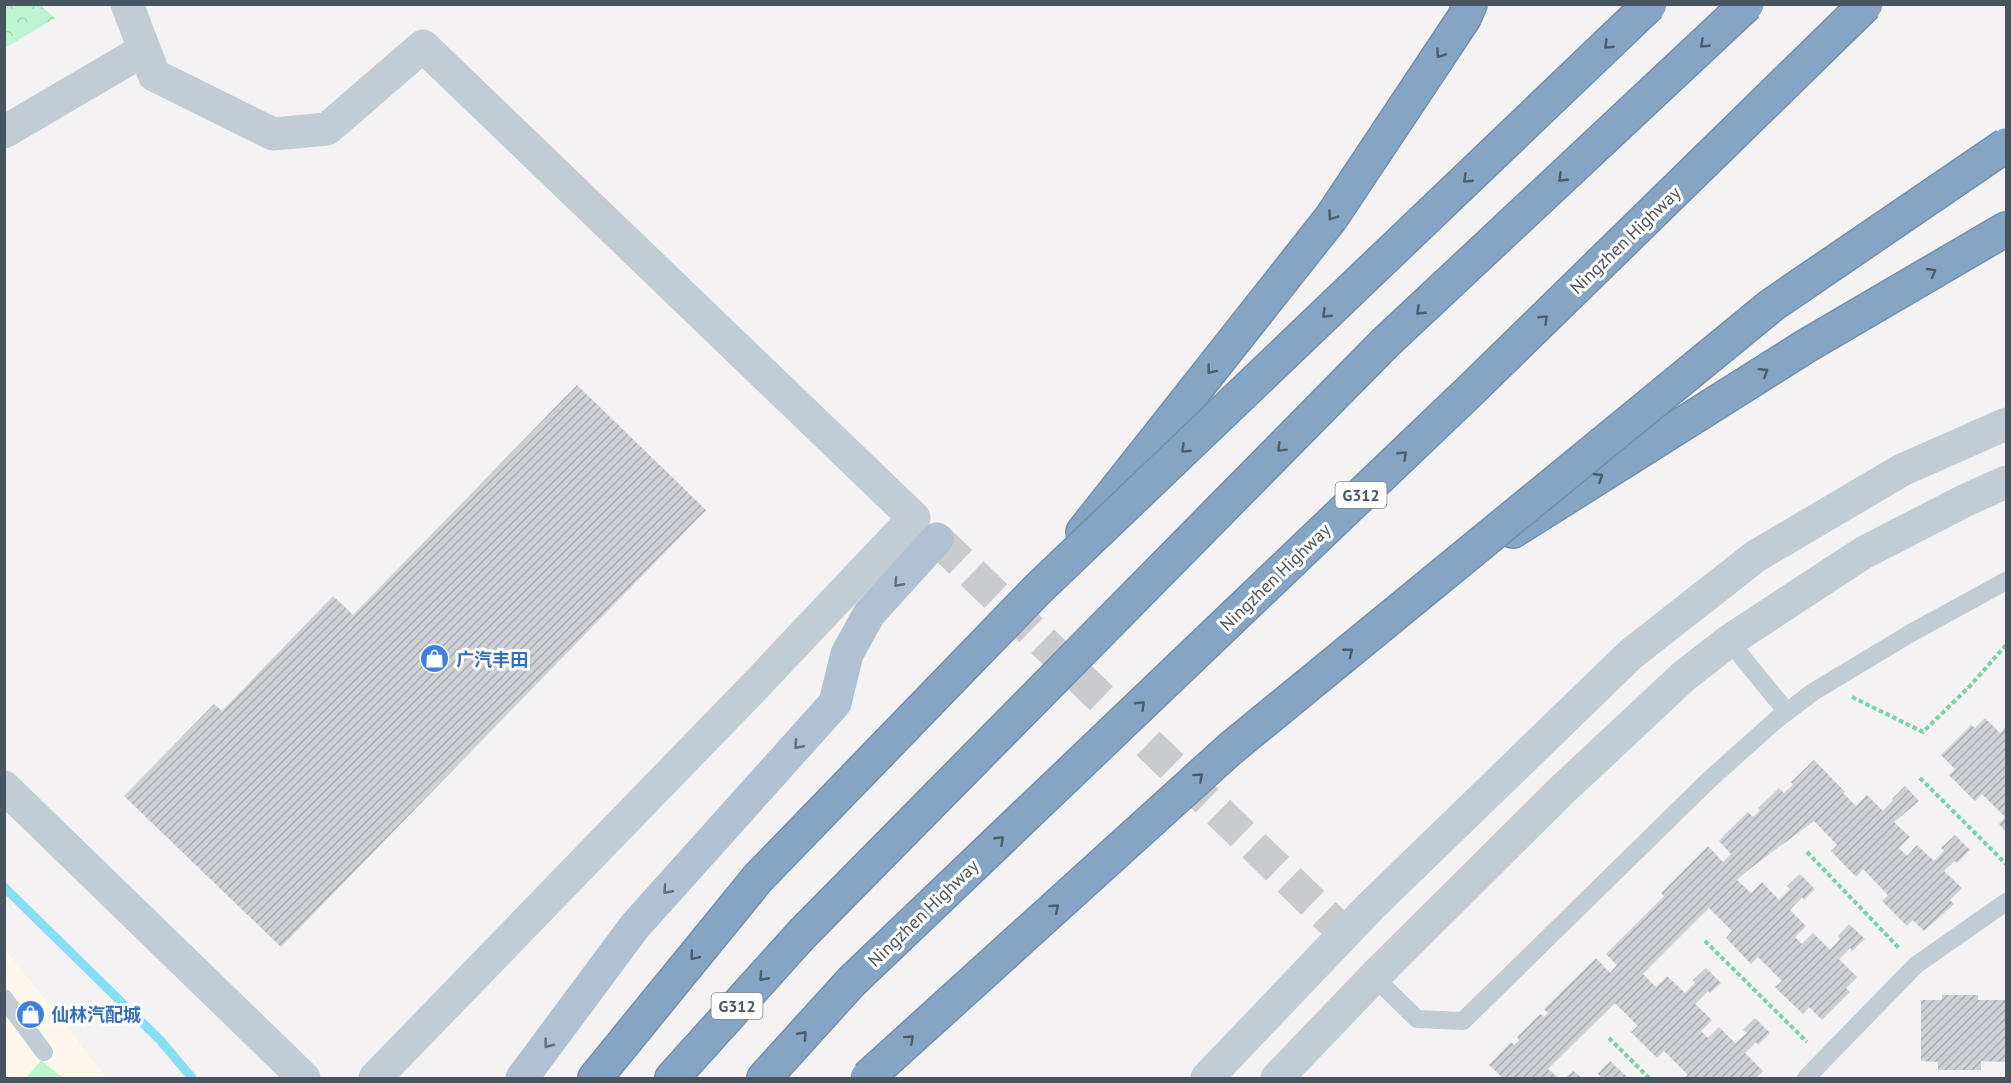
<svg xmlns="http://www.w3.org/2000/svg" width="2011" height="1083" font-family="'PT Sans','Noto Sans SC',sans-serif">
<style>
.commercial{fill:#fef8ec}
.forest{fill:url(#forest-crowns)}
.pitch{fill:#bef4d2}
.lines{fill:none;stroke-linecap:round;stroke-linejoin:round}
.stream{stroke:#87dff4;stroke-width:9}
.building{fill:url(#building-hatch)}
.secondary-tunnel{stroke:#c9cbce;stroke-width:33;stroke-dasharray:33 16;stroke-linecap:butt}
.highway-casing{stroke:#7190b0;stroke-width:36}
.path{stroke:#72d5a3;stroke-width:4;stroke-dasharray:4.5 3;stroke-linecap:butt}
.lane{stroke:#c2ccd4;stroke-width:18}
.street{stroke:#c2ccd4;stroke-width:33}
.primary{stroke:#afc1d2;stroke-width:33}
.highway{stroke:#86a5c4;stroke-width:33}
.highway-bridge-casing{stroke:#7190b0;stroke-width:36;stroke-linecap:butt}
.highway-bridge{stroke:#86a5c4;stroke-width:33}
.oneway{stroke:#4d5d6b}
.oneway2{stroke:#61707d}
.labels{text-anchor:middle;dominant-baseline:central;stroke-width:6;stroke-linejoin:round;paint-order:stroke}
.shield{fill:#fff;stroke:#7e8890;stroke-width:1.5}
.shield-label{font-size:16px;font-weight:bold;fill:#475561}
.street-label{font-size:18px;fill:#475561;stroke:#fff}
.shop-label{font-size:18px;font-weight:bold;fill:#366cbe;stroke:#fff;text-anchor:start}
</style>
<defs>
<pattern id="forest-crowns" width="20" height="18" patternUnits="userSpaceOnUse" patternTransform="scale(1.5)"><rect width="20" height="18" fill="#bef4d2"/><path d="M2 6a3 3 0 1 1 6 0M12 15a3 3 0 1 1 6 0" fill="none" stroke="#a5d3b7"/></pattern>
<pattern id="building-hatch" width="6" height="6" patternUnits="userSpaceOnUse" patternTransform="scale(1.5)"><rect width="6" height="6" fill="#cdd1d6"/><path d="M-1 1l2-2M0 6l6-6M5 7l2-2" fill="none" stroke="#a8acb1"/></pattern>
</defs>
<rect width="100%" height="100%" fill="#f4f2f2"/>
<path class="commercial" d="M5,949L107,1078H5Z"/>
<path class="forest" d="M5,4L40,5L55,18L5,48Z"/>
<path class="pitch" d="M41,1060L63,1078H26Z"/>
<g class="lines">
<path class="stream" d="M4,887L160,1040L192,1078"/>
</g>
<path class="building" d="M577,385L706,510L281,947L124,796L214,704L222,711L333,596L353,615Z
M1985,718L2000,733L2006,726V832L1999,824L2005,817L1982,794L1975,801L1949,775L1955,769L1941,755L1971,725L1975,728Z
M1814,760L1845,792L1843,793L1856,806L1867,795L1883,811L1893,800L1892,799L1905,786L1919,801L1894,822L1910,837L1899,848L1907,856L1917,845L1934,861L1944,851L1941,848L1955,835L1970,850L1957,863L1955,861L1944,871L1962,888L1950,900L1954,904L1924,931L1913,920L1907,926L1882,901L1888,895L1863,869L1856,877L1831,851L1837,845L1814,821L1747,871L1737,880L1751,893L1762,882L1779,900L1790,889L1787,886L1800,874L1815,889L1804,900L1802,897L1790,910L1806,926L1795,937L1802,944L1813,933L1830,950L1840,939L1838,936L1849,924L1865,939L1852,951L1850,948L1839,959L1857,977L1846,988L1850,992L1822,1020L1809,1007L1803,1014L1775,987L1782,981L1758,957L1751,964L1726,938L1732,931L1709,908L1643,974L1656,987L1667,976L1685,993L1695,983L1693,980L1706,968L1721,983L1710,993L1708,991L1695,1004L1712,1020L1701,1031L1708,1038L1719,1027L1735,1043L1747,1033L1743,1030L1755,1018L1770,1033L1758,1045L1756,1042L1745,1053L1763,1071L1756,1078H1684L1688,1075L1664,1051L1657,1058L1631,1032L1638,1026L1615,1003L1548,1069L1559,1078H1503L1489,1065L1511,1042L1514,1045L1519,1040L1517,1037L1540,1014L1544,1017L1548,1013L1544,1009L1596,958L1610,973L1617,965L1606,954L1664,896L1661,893L1708,846L1723,862L1731,854L1719,841L1725,834L1748,812L1753,817L1760,810L1758,808L1779,788L1784,793L1793,785L1791,782Z
M1942,995H1978V1000H2006V1062L1981,1061V1070H1938V1062L1921,1061V1000H1942Z
M1610,1061L1627,1077L1625,1078H1600L1601,1077L1598,1074Z
M1573,1071L1582,1078H1565Z"/>
<g class="lines">
<path class="secondary-tunnel" d="M937,539L1345,934"/>
<defs>
<path id="highway" d="M1513,531L1806,346L2006,229
M1083,532L1331,218L1464,18L1470,4
M595,1078L758,878
M672,1078L802,934
M764,1078L851,982"/>
</defs>
<use href="#highway" class="highway-casing"/>
<path class="path" d="M1852,697L1923,732L1970,686L2006,645
M1920,778L2006,864
M1807,852L1899,948
M1705,941L1807,1042
M1609,1038L1649,1078"/>
<path class="lane" d="M1729,641L1787,712
M1374,977L1417,1019L1463,1021L1709,780L1776,720L1813,692L1911,633L2006,581
M4,998L44,1052
M1806,1078L1916,965L2006,902"/>
<path class="street" d="M127,4L154,75L273,134L327,129L423,46L914,518L755,686L375,1078
M4,132L144,50
M4,787L304,1078
M1207,1078L1370,907L1631,654L1756,556L1902,470L2006,424
M1277,1078L1374,977L1561,791L1684,676L1729,641L1863,553L1966,500L2006,482"/>
<path class="primary" d="M522,1078L635,926L835,703L847,654L869,614L937,539"/>
<use href="#highway" class="highway"/>
<defs>
<path id="highway-bridge" d="M758,878L1038,589L1650,4
M802,934L1386,342L1747,4
M851,982L1475,386L1866,4
M867,1078L1230,749L1772,305L2006,145"/>
</defs>
<use href="#highway-bridge" class="highway-bridge-casing"/>
<use href="#highway-bridge" class="highway-bridge"/>
</g>
<defs><path id="oneway-chevron" d="M-2-3.5L2.5 0L-2 3.5" fill="none" stroke-width="1.6" stroke-linecap="round" stroke-linejoin="round" transform="scale(1.5)"/></defs>
<g class="oneway">
<use href="#oneway-chevron" transform="translate(1704 44) rotate(137)"/>
<use href="#oneway-chevron" transform="translate(1608 45) rotate(136)"/>
<use href="#oneway-chevron" transform="translate(1440 54) rotate(124)"/>
<use href="#oneway-chevron" transform="translate(1562 178) rotate(137)"/>
<use href="#oneway-chevron" transform="translate(1467 179) rotate(136)"/>
<use href="#oneway-chevron" transform="translate(1332 216) rotate(125)"/>
<use href="#oneway-chevron" transform="translate(1932 272) rotate(-30)"/>
<use href="#oneway-chevron" transform="translate(1420 311) rotate(137)"/>
<use href="#oneway-chevron" transform="translate(1326 314) rotate(136)"/>
<use href="#oneway-chevron" transform="translate(1544 319) rotate(-44)"/>
<use href="#oneway-chevron" transform="translate(1211 370) rotate(128)"/>
<use href="#oneway-chevron" transform="translate(1764 372) rotate(-32)"/>
<use href="#oneway-chevron" transform="translate(1281 448) rotate(135)"/>
<use href="#oneway-chevron" transform="translate(1185 449) rotate(136)"/>
<use href="#oneway-chevron" transform="translate(1403 455) rotate(-44)"/>
<use href="#oneway-chevron" transform="translate(1599 477) rotate(-32)"/>
<use href="#oneway-chevron" transform="translate(1349 652) rotate(-39)"/>
<use href="#oneway-chevron" transform="translate(1141 705) rotate(-44)"/>
<use href="#oneway-chevron" transform="translate(1199 777) rotate(-42)"/>
<use href="#oneway-chevron" transform="translate(1000 840) rotate(-44)"/>
<use href="#oneway-chevron" transform="translate(1055 908) rotate(-42)"/>
<use href="#oneway-chevron" transform="translate(694 956) rotate(130)"/>
<use href="#oneway-chevron" transform="translate(763 977) rotate(132)"/>
<use href="#oneway-chevron" transform="translate(803 1035) rotate(-48)"/>
<use href="#oneway-chevron" transform="translate(910 1039) rotate(-42)"/>
</g>
<g class="oneway2">
<use href="#oneway-chevron" transform="translate(898 583) rotate(132)"/>
<use href="#oneway-chevron" transform="translate(798 745) rotate(132)"/>
<use href="#oneway-chevron" transform="translate(667 890) rotate(132)"/>
<use href="#oneway-chevron" transform="translate(548 1044) rotate(127)"/>
</g>
<defs>
<symbol id="shop-disc" viewBox="-11 -11 22 22"><circle r="9.5" fill="#3f7fe0" stroke="#fff"/><path d="M-5-2.5h2.3a2.7 3.5 0 0 1 5.4 0H5L5.5 6h-11ZM-1.5-2.5h3a1.5 2.3 0 0 0-3 0Z" fill="#fff"/></symbol>
</defs>
<g fill-rule="evenodd">
<use href="#shop-disc" x="418" y="642" width="33" height="33"/>
<use href="#shop-disc" x="14" y="998" width="33" height="33"/>
</g>
<g class="labels">
<g class="shield">
<rect x="1335.5" y="482" width="51" height="26" rx="4.5"/>
<rect x="711.5" y="993" width="51" height="26" rx="4.5"/>
</g>
<g class="shield-label">
<text x="1361" y="495">G312</text>
<text x="737" y="1006">G312</text>
</g>
<g class="street-label">
<text transform="translate(1625 240) rotate(-44)">Ningzhen Highway</text>
<text transform="translate(1275 577) rotate(-44)">Ningzhen Highway</text>
<text transform="translate(923 913) rotate(-44)">Ningzhen Highway</text>
</g>
<g class="shop-label">
<text x="456" y="659">广汽丰田</text>
<text x="51" y="1014">仙林汽配城</text>
</g>
</g>
<rect width="2011" height="1083" fill="none" stroke="#475561" stroke-width="12"/>
</svg>
